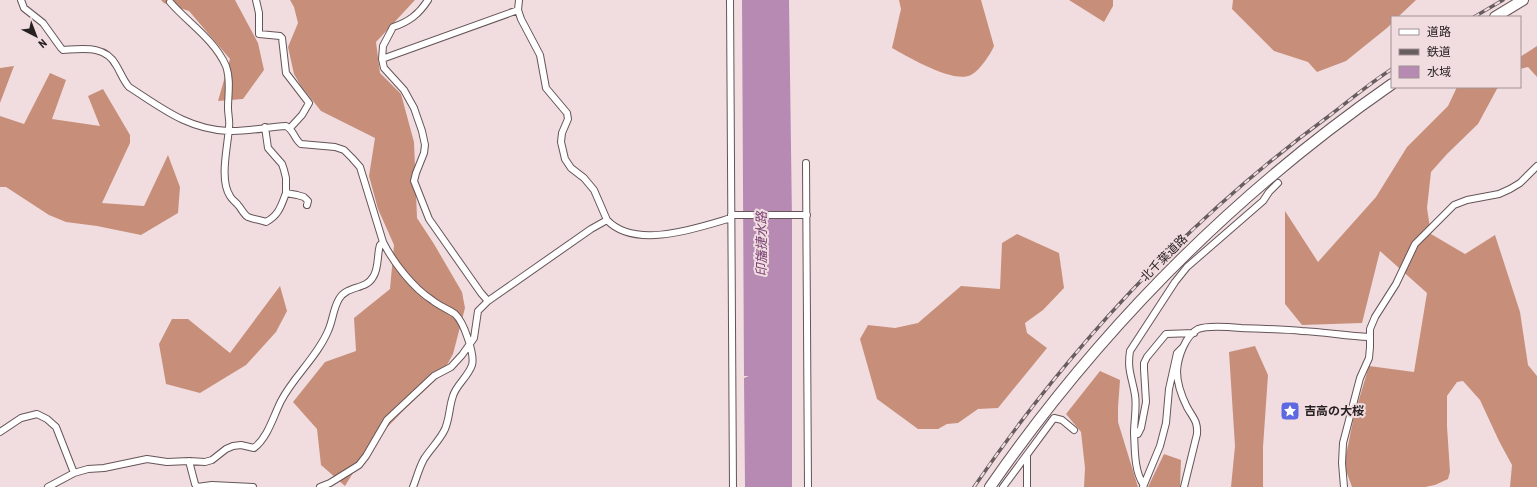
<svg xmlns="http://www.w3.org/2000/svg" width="1537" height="487" font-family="'Roboto Condensed','Noto Sans JP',sans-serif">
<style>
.forest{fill:#c78f79}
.water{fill:#b68ab2}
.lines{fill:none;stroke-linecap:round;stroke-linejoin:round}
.minor-casing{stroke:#655558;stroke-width:8}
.trunk-casing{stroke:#655558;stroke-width:12}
.minor{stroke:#fff;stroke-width:6}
.trunk{stroke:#fff;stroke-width:10}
.rail-casing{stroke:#685d5f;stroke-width:3.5}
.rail{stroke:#f1dde0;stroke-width:2;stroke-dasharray:6;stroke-linecap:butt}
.labels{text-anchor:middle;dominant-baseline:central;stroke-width:4;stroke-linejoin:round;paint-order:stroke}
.street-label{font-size:12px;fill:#282122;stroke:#f1dde0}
.poi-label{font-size:12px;font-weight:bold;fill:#282122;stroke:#f1dde0;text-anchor:start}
.water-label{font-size:13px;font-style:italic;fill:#784074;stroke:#f1dde0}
</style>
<rect width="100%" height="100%" fill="#f1dde0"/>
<path class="forest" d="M161,0H235L258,43L264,70L243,99L218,101L230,59L189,11L164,3Z
M290,0H415L376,42L380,73L401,94L414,142L417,218L434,244L462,292L465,308L453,354L442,374L403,411L370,445L345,486L321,465L317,429L293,402L325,362L356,351L354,318L390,289L394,245L378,209L369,176L375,138L321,111L301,86L294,74L288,47L298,23L294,7Z
M899,0H981L994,46C990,55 980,70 971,75C954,84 908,57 892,48L901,9Z
M1069,0H1113V6L1104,22Z
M1233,0H1416L1398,17H1392V23L1387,28L1346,61L1317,72L1308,62L1274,51L1232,9Z
M1537,46V77L1528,67L1520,69V57Z
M14,66L0,103V68Z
M50,73L66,80L52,119L100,126L88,96L103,89L130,135V143L102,203L144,206L168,155L180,187L178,213L141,235L97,226L66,222L49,215L6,187H0V116L24,124Z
M1457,87H1498L1478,124L1447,154L1431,172L1427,208L1431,234L1465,254L1495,235L1520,312L1528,365L1537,376V487H1510L1512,465L1499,441L1480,400L1463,381L1457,382L1447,396V426L1450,472L1448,479L1435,485L1425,487H1352L1344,465L1354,416L1369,366L1414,372L1427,293L1380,251L1362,323L1302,325L1285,304V211L1318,262L1376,197L1407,147L1448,106Z
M1017,234L1059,253L1064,288L1043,310L1025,323L1027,333L1047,348L998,408L978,409L958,423L947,424L938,429H918L877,399L860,339L868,325L895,328L918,323L961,286L1000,289L1002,243Z
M280,286L287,311L276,332L246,365L200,393L166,384L159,344L172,319H188L230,353Z
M1255,346L1268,375L1263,447V487H1231L1235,446L1229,352Z
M1100,371L1120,380L1118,408V422L1138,487H1084L1085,468L1081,432L1066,414Z
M1164,454L1181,460L1180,487H1148Z"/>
<path class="water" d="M742,0H789L792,221V487H745L744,378L749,376H744Z"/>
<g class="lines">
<defs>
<path id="minor" d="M21,0L24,8L43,23L61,48L63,50C83,49 105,45 116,65C121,73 123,80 129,87C162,108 187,129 228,131C247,132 267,127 286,126C294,130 294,139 301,144L335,147L344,150L352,158L360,167L383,242C393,262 413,288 432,300C439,306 448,309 455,314C464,322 475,355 472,365C468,377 456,385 453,396C449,407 450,417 445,429C440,440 431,448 424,459C419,468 417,477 413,487
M256,0L259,13V34L280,36L282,38L286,73L309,103L302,115L290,128
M428,0C419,14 409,22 393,27L383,46L382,59L384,68L404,90L414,108L422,131L425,145L424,153L416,173L414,181L418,191L429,219L481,293L488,301
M519,0L518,10L521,19L540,55L546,88L567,113L568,119L562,133L561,142L565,159L571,168L584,178L594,190L607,220
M730,0L733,487
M170,2C188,23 214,39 226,66C231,80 228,94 228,108C228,115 230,121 229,127C228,146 219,179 230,196C232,200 236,202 238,205C241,208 244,215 248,217C253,219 260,220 266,222C279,215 281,206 286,193
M382,59L518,10
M265,127L268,148L282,164L284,170L286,178V193L297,195L304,197L308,201L307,205
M806,163L808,487
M731,215H807
M1194,333L1166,334L1147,357L1144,363V369L1146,402L1141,428L1138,434L1134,433C1134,421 1137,407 1135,395C1132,377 1127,370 1130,351L1175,282L1187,267L1263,201L1269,192L1278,183
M0,432L21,418L37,414L47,419L56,427L74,473
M1134,433C1135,449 1134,470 1143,484
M189,461L195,484L197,487L212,485L253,487
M48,487L74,473L88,469L104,468L147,459L167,462L189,461L205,462L212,460L226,449L233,446L241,445L254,448C268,437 273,417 281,401C294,376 317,357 328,331C333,320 333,309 339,299C347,285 366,290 373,277C379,269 377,254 380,245L383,242
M320,487L330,483L359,465L366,456L387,420L434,376L451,367L462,355L474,338L478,311L488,301L591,229L607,220C635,250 697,228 731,218
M1003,487L1054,418L1062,420L1074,430
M1027,487V455
M1143,487L1160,446L1166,423L1169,389L1177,353L1183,347
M1184,487L1197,434C1198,421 1193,418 1187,407C1182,397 1177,382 1177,371C1178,357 1185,336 1198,329C1208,325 1230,327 1241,328C1261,329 1282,329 1302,331C1325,332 1346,336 1369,337
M1344,487L1342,463L1343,443L1360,378L1369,358L1370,347V329L1375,317L1396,284L1415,244L1454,205L1467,200L1499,194L1510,189L1520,183L1537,166"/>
<path id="trunk" d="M1495,17L1523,0
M990,487C1099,330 1235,193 1392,84"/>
</defs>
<use href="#minor" class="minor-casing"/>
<use href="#trunk" class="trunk-casing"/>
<use href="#minor" class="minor"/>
<use href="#trunk" class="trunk"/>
<defs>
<path id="rail" d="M1474,17L1503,0
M974,487C1071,345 1190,218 1329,116C1350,100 1370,83 1392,69"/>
</defs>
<use href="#rail" class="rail-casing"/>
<use href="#rail" class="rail"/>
</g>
<defs>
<symbol id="sight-square" viewBox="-11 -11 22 22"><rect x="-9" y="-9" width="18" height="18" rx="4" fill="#5e69e1" stroke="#f1dde0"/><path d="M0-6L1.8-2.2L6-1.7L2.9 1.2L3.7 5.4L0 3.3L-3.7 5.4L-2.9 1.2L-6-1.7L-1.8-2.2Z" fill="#fff"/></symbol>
</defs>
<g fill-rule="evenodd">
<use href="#sight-square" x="1279" y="400" width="22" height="22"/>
</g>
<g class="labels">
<g class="street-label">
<text transform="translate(1164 258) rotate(-45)">北千葉道路</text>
</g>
<g class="poi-label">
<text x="1304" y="411">吉高の大桜</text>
</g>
<g class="water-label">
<text transform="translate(761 244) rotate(-90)">印旛捷水路</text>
</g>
</g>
<rect x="1391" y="16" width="130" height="72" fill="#f1dde0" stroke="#a19294"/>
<rect x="1399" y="29" width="20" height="6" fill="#ffffff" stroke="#a19294"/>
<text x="1427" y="36" font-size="12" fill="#282122">道路</text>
<rect x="1399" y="49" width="20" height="6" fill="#685d5f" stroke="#a19294"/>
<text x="1427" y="56" font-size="12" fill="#282122">鉄道</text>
<rect x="1399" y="66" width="20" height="12" fill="#b68ab2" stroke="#a19294"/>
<text x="1427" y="76" font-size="12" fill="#282122">水域</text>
<g transform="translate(36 36) rotate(138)" stroke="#f1dde0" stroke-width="3" paint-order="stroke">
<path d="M0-3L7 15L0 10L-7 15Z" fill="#282122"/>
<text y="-6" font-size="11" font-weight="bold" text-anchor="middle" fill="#282122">N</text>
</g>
</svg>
